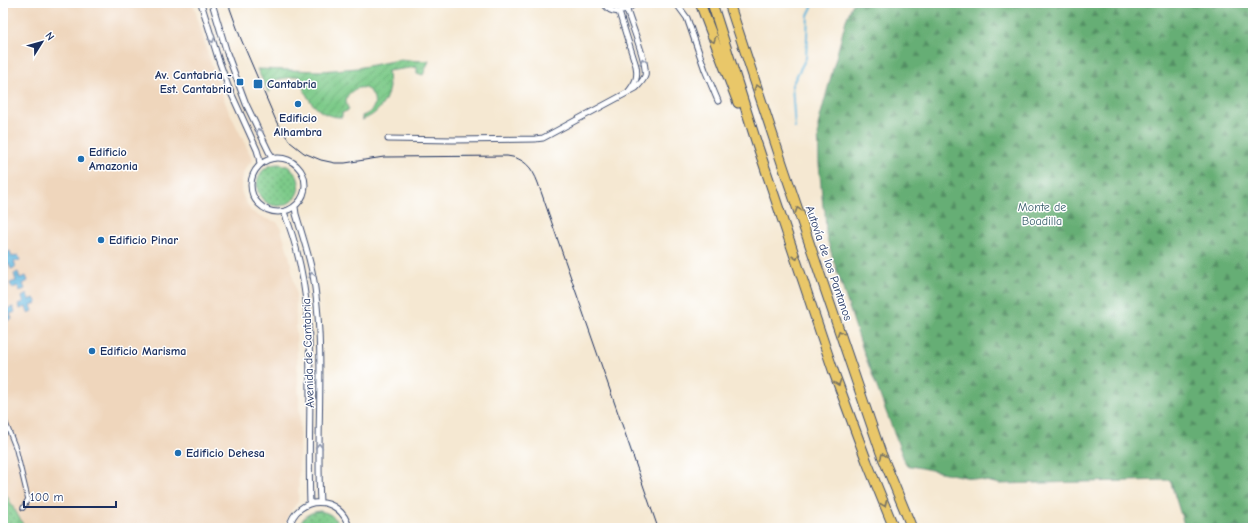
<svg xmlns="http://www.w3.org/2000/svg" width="1256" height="531" font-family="'Comic Neue',sans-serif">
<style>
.built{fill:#efd6bc}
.grass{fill:url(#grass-dots);stroke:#4c7c74}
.forest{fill:url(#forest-firs);stroke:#406e6a}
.garden{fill:url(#garden-furrows);stroke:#4c7c74}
.water{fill:url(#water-ripples);stroke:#3e729e}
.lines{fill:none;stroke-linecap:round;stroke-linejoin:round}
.stream{stroke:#61b6dd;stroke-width:2}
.pedestrian-casing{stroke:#3c4b6f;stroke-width:5.5}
.minor-casing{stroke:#3c4b6f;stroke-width:7}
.motorway-casing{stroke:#3c4b6f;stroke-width:11}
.pedestrian{stroke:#fff;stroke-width:3.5}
.minor{stroke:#fff;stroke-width:5}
.motorway{stroke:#e9c769;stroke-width:9}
.tram{stroke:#1b2f5e;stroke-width:1}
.oneway{stroke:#8d97ae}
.oneway2{stroke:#787363}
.poi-dot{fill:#1f6fb2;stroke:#fff;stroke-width:1.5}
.labels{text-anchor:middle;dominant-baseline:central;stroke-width:3;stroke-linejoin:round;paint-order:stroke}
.poi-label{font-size:12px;font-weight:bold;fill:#1b2f5e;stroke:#fff;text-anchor:start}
.park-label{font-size:12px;fill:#385e6b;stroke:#fff}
.street-label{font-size:12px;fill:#1b2f5e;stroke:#fff}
</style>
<defs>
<pattern id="grass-dots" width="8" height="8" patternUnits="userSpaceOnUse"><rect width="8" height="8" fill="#7dca89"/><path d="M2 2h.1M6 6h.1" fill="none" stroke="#66a473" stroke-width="1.8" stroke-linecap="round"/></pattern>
<pattern id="forest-firs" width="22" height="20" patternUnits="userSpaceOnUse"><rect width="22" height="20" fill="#66ae75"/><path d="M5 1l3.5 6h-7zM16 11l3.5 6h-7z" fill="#538e63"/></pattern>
<pattern id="garden-furrows" width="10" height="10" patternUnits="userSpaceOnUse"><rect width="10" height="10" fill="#7dca89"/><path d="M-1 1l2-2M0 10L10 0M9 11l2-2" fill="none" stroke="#66a473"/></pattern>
<pattern id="water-ripples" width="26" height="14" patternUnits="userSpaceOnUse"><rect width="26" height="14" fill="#61b6dd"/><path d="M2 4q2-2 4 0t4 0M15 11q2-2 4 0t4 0" fill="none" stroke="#4f94b6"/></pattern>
</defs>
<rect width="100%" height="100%" fill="#fff"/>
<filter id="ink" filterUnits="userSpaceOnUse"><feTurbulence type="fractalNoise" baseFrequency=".025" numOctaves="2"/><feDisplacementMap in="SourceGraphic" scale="8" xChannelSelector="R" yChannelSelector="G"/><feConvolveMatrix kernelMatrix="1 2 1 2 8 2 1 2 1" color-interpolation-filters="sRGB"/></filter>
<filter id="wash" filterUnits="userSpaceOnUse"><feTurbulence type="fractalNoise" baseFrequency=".012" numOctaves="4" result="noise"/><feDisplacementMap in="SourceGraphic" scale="16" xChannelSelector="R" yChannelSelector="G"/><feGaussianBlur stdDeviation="0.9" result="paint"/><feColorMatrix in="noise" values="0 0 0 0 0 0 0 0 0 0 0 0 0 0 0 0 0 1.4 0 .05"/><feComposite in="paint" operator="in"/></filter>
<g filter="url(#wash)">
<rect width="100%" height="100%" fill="#f5e8d2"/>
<path class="built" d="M3,3H193L211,63L227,107L252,158L251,162L246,167L243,174L241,182V191L244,198L251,211L260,217L277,222L280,226L289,255L296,292V331L300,422L298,502L288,515L284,528H3Z"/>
<path class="grass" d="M257 185a21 21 0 1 1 42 0a21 21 0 1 1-42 0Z
M3,489L25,528H3Z
M320,511C331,513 336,518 340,528H299C302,517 309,512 320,511Z"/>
<path class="forest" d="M853,3H1253V528H1185L1170,480L1000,484L906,465L863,350L834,262L826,235L825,210L823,207L819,164L818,125L846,20Z"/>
<path class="garden" d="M398,60L429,61L423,75L417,73V67L388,71C388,76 389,82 389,87C387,102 377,115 362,120V116C388,108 368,75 350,93C344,98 346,104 349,110L342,113V117C317,118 305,97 299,76L274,80L269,93L257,69L322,71L357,68Z"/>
<path class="water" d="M10,251L12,257L18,255L20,260L14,262L16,267L11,269L9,264L4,266L3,260L7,259L5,253Z
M18,272L20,278L26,276L28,281L23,284L25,289L20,291L18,286L12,288L10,283L16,281L14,274Z
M27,294L29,300L34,298L37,303L31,305L33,311L28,313L26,307L20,309L19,304L24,302L22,297Z
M5,303L7,309L13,307L15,312L10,314L12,319L6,321L4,316H3V304Z"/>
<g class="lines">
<path class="stream" d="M795,128L792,85L806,58L808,15L814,3"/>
</g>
</g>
<g filter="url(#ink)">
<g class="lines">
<defs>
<path id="pedestrian" d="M3,416L16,449L28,499L23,508"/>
<path id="minor" d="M201,3L218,58L228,86L257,150L259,157L260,165
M212,3L227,53L246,104L269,152L273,158
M604,3C611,16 627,13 634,3
M676,3L687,18L705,70L718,101
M619,12L636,66C638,77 636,82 629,91
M388,139L453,140L535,139L543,138L636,88C640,84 643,81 645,76C648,63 631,25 627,10
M251 185a27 27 0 1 1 54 0a27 27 0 1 1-54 0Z
M295,207L296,214C303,238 312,263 315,288C325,359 316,431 320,502
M284,212C322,305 306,406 310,503
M289,528C296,494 341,494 349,528"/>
<path id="motorway" d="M700,3L738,103
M712,3L756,141L833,370L867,462L894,528
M729,3L784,169L881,453L912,528"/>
</defs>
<use href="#pedestrian" class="pedestrian-casing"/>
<use href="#minor" class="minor-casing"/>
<use href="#motorway" class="motorway-casing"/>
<use href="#pedestrian" class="pedestrian"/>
<use href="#minor" class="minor"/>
<use href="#motorway" class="motorway"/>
<path class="tram" d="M228,3L241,39L277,123L290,142L304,153L321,160L335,163H345L384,157L507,156C524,158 532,167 538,183L658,528"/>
</g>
<defs><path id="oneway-chevron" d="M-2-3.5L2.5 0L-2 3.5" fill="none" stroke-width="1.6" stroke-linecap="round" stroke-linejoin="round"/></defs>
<g class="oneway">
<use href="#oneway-chevron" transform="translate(212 40) rotate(73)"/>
<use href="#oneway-chevron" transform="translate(643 61) rotate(-105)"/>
<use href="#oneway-chevron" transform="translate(259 131) rotate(-115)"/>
<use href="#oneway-chevron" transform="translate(312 275) rotate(-104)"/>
<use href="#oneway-chevron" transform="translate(319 446) rotate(-89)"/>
</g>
<g class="oneway2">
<use href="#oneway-chevron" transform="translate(713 40) rotate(69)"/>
<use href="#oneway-chevron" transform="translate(757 87) rotate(-108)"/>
<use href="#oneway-chevron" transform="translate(798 210) rotate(-109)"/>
<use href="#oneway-chevron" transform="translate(796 257) rotate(71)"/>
<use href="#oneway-chevron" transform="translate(840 333) rotate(-109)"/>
<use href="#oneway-chevron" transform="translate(838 383) rotate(70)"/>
<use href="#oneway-chevron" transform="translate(883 456) rotate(-111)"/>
<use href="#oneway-chevron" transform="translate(884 504) rotate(68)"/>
</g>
</g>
<g class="poi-dot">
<rect x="236" y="78" width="8" height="8" rx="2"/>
<rect x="253" y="79" width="10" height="10" rx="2"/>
<circle cx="298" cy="104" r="4"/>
<circle cx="81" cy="159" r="4"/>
<circle cx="101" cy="240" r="4"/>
<circle cx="92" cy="351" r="4"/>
<circle cx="178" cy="453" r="4"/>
</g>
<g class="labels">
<g class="poi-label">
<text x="232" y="75" text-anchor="end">Av. Cantabria -<tspan x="232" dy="14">Est. Cantabria</tspan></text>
<text x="267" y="84">Cantabria</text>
<text x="298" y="118" text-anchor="middle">Edificio<tspan x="298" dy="14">Alhambra</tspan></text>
<text x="89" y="152">Edificio<tspan x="89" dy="14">Amazonia</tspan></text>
<text x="109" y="240">Edificio Pinar</text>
<text x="100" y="351">Edificio Marisma</text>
<text x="186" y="453">Edificio Dehesa</text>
</g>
<g class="park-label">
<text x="1042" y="207">Monte de<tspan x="1042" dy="14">Boadilla</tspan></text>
</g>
<g class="street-label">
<text transform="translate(829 263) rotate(71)">Autovía de los Pantanos</text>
<text transform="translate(308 353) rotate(-92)">Avenida de Cantabria</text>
</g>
</g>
<rect width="1256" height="531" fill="none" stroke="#fff" stroke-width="16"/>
<g transform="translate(42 42) rotate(53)" stroke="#ffffff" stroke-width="3" paint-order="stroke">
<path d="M0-3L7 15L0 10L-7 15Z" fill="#1b2f5e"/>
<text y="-6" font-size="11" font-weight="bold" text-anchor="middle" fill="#1b2f5e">N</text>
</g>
<path d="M24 501v6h92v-6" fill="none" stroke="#1b2f5e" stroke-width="2"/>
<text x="30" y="501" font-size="12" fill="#1b2f5e" stroke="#ffffff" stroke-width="3" paint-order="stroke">100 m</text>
</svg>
